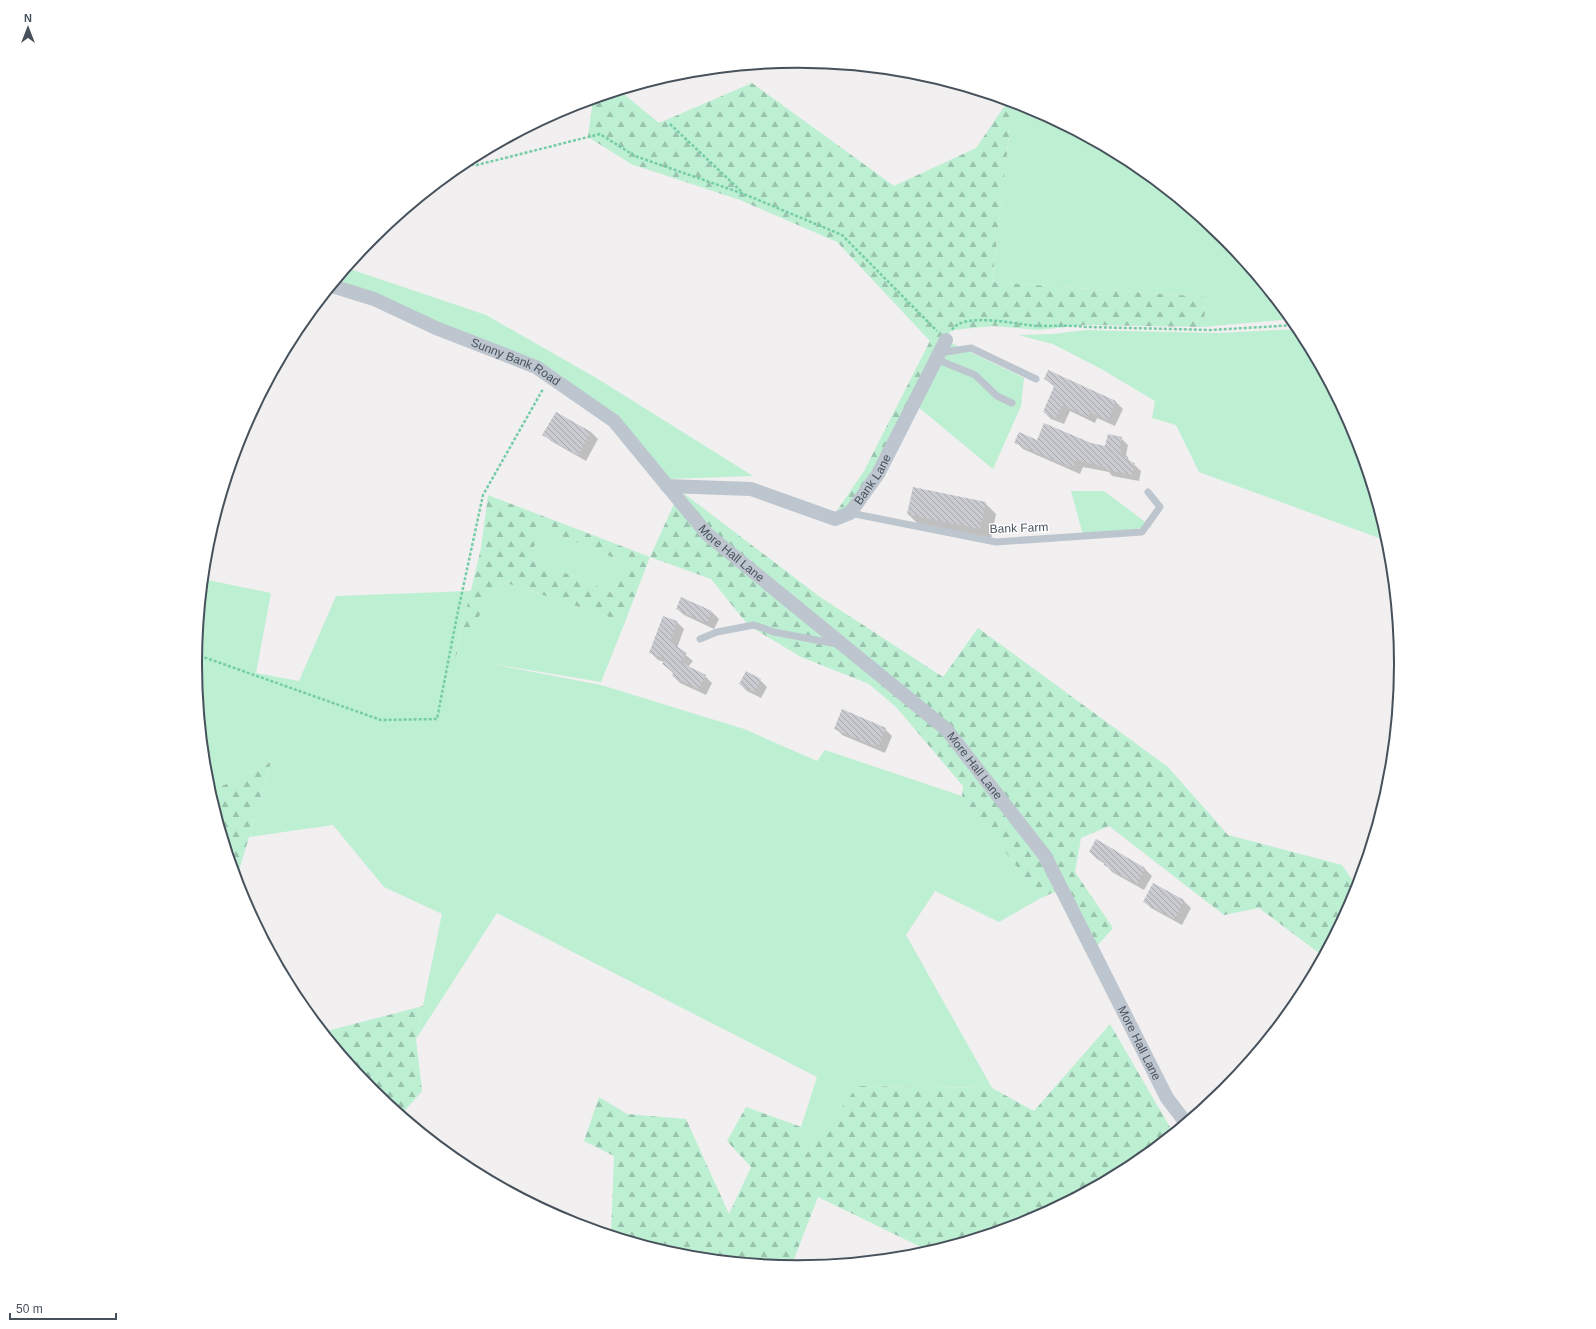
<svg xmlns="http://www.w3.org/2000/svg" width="1596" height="1329" font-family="Arial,sans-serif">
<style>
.green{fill:#bdefd3}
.forest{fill:url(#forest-firs);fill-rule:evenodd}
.shadow{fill:#0003}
.building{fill:url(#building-back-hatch)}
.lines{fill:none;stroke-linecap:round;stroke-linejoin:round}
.path{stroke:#75cda7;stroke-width:2.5;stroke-dasharray:3 2;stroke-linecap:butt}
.service{stroke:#bdc5ce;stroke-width:7}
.minor{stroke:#bdc5ce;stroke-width:14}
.labels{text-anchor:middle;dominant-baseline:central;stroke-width:3;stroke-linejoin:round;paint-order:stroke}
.street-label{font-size:12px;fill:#47515c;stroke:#fff}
.rim{fill:none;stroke:#47515c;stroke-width:2}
</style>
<defs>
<pattern id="forest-firs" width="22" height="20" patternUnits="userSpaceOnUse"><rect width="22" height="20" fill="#bdefd3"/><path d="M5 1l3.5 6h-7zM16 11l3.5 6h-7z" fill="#9bc4ae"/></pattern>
<pattern id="building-back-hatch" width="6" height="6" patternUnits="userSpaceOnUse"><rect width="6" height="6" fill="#c9cbd1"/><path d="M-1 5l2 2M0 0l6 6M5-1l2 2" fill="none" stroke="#a5a7ad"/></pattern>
</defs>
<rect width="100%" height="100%" fill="#f1efef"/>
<path class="green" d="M1013,102L1029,107L1133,163L1225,238L1292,319L1203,327L1207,297L992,282Z
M347,268L486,315L598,379L753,476L669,479L616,416L536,367L336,280Z
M1300,329L1356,434L1390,547L1391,555L1379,538L1199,472L1176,425L1152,418L1155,401L1103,370L1053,344L1018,335L1053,334L1086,330L1218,333Z
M949,342L1024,378L1021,406L993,469L917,406Z
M1071,491H1104L1152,527L1083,535Z
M542,528L626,563L613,593L529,558Z
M203,579L271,593L256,673L299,681L336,596L471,591L455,656L500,581L625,622L601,682L481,662L601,685L744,729L817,761L825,750L962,796L1041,898L999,922L935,891L906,935L992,1088L858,1086L801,1161V1127L817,1077L497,913L416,1039L442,914L384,887L333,825L249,837L271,762L220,787V828L206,782L195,664Z"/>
<path class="forest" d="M752,83L894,186L976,148L1008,101L1013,102L992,282L1207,297L1203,327L1085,325L1038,330L994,326L952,330L943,340L876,473L850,509L834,515L864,471L930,341L837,242L740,200L631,164L588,137L593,99L620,91L659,123Z
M682,492L820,597L943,677L978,628L1168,767L1228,835L1342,865L1358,888L1355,896L1323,956L1259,908L1224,915L1109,826L1081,838L1075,872L1113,928L1097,946L949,725L709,528Z
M488,495L650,557L674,504L943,733L1041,858L1057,891L1041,898L962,796L963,786L896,707L869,684L801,657L748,625L711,579L650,557L625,622L500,581L455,657L481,548ZM542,528L626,563L613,593L529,558Z
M271,762L236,881L220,828V787Z
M423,1006L416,1039L422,1091L401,1115L371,1091L323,1032Z
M1110,1024L1171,1129L1164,1141L1133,1166L1029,1222L931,1252L818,1197L791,1267L680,1256L611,1235L614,1156L584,1141L599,1097L627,1114L686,1119L729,1214L751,1167L727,1141L746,1107L801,1127V1161L858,1086L992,1088L1034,1111Z"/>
<path class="shadow" d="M1049,371L1116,402L1123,409L1115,426L1097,418L1095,423L1070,411L1064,424L1051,419L1044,412L1055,387L1045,379Z
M556,413L591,432L598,439L586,461L551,441L544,434Z
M1121,438L1128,445L1126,455L1128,457V459L1141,471L1139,481L1112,476L1109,472L1083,467L1080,474L1023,449L1016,442L1038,441L1091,444L1106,447Z
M985,503L996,514L991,539L919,525L908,514Z
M681,599L712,612L719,619L714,629L684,615L677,609Z
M664,617L677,622L684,629L677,648L693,661L688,667L705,676L712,683L706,695L680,683L673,676L674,674L663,664L664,662L658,660L651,653Z
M760,680L767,687L761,698L747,691L740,684Z
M836,728L885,729L892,736L885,753L842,735Z
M1096,840L1145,869L1152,876L1144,890L1112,872L1105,864L1097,859L1090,852Z
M1154,884L1184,901L1191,908L1182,925L1151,908L1145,902Z"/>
<path class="building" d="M1048,370L1116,401L1108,420L1090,412L1088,417L1063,405L1056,418L1043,412L1055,384L1044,379Z
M556,412L591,432L578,455L542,435Z
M1044,423L1091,443L1105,446L1108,434L1122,437L1119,449L1122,450L1120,456L1127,457L1126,461L1135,463L1132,475L1104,469L1105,467L1076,460L1073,468L1014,443L1019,432L1037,440Z
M913,487L986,502L980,529L907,514Z
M681,597L712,611L707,623L676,609Z
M663,616L677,621L670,642L687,653L680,662L706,675L699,689L672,676L674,672L662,664L666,659L649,653Z
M746,671L761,679L754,692L739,684Z
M842,709L886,728L878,747L834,729Z
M1096,839L1145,868L1137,884L1104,865L1105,862L1089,852Z
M1153,883L1184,900L1175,919L1143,902Z"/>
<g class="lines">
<path class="path" d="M670,124L742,192
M461,164L477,165L600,134L635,156L744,194L842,235L937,331
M952,330C964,311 1019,325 1038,326C1055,326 1070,325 1087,327L1211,330L1296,325
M195,654L381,720L437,719L458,611L483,495L543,389"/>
<path class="service" d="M939,353L971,348L1036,379
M936,359L975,375L997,396L1012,403
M850,513L996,542L1142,532L1160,507L1148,492
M700,639L717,632L754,625L774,632L837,644"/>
<g class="minor">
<path id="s1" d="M332,286L374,299L436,328L536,367L614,421L707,534L946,729L1045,856L1167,1098L1186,1123"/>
<path id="s2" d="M667,486L751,489L835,519L850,513L878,474L946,340"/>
</g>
</g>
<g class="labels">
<g class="street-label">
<text stroke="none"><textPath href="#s1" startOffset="199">Sunny Bank Road</textPath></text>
<text stroke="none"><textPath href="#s2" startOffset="230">Bank Lane</textPath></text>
<text transform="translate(1019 528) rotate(-2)">Bank Farm</text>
<text stroke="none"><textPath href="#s1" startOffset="492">More Hall Lane</textPath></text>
<text stroke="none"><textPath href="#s1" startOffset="816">More Hall Lane</textPath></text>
<text stroke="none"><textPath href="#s1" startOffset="1140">More Hall Lane</textPath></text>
</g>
</g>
<path d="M0 0H1596V1329H0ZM202 664a596 596 0 1 1 1192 0a596 596 0 1 1-1192 0Z" fill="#fff" fill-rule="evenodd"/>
<path class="rim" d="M202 664a596 596 0 1 1 1192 0a596 596 0 1 1-1192 0Z"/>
<g transform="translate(28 28)" stroke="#ffffff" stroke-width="3" paint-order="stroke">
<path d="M0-3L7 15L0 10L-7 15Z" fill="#47515c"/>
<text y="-6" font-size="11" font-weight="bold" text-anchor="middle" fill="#47515c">N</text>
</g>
<path d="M10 1313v6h106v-6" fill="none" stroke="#47515c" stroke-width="2"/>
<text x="16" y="1313" font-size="12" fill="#47515c" stroke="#ffffff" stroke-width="3" paint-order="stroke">50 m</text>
</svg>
